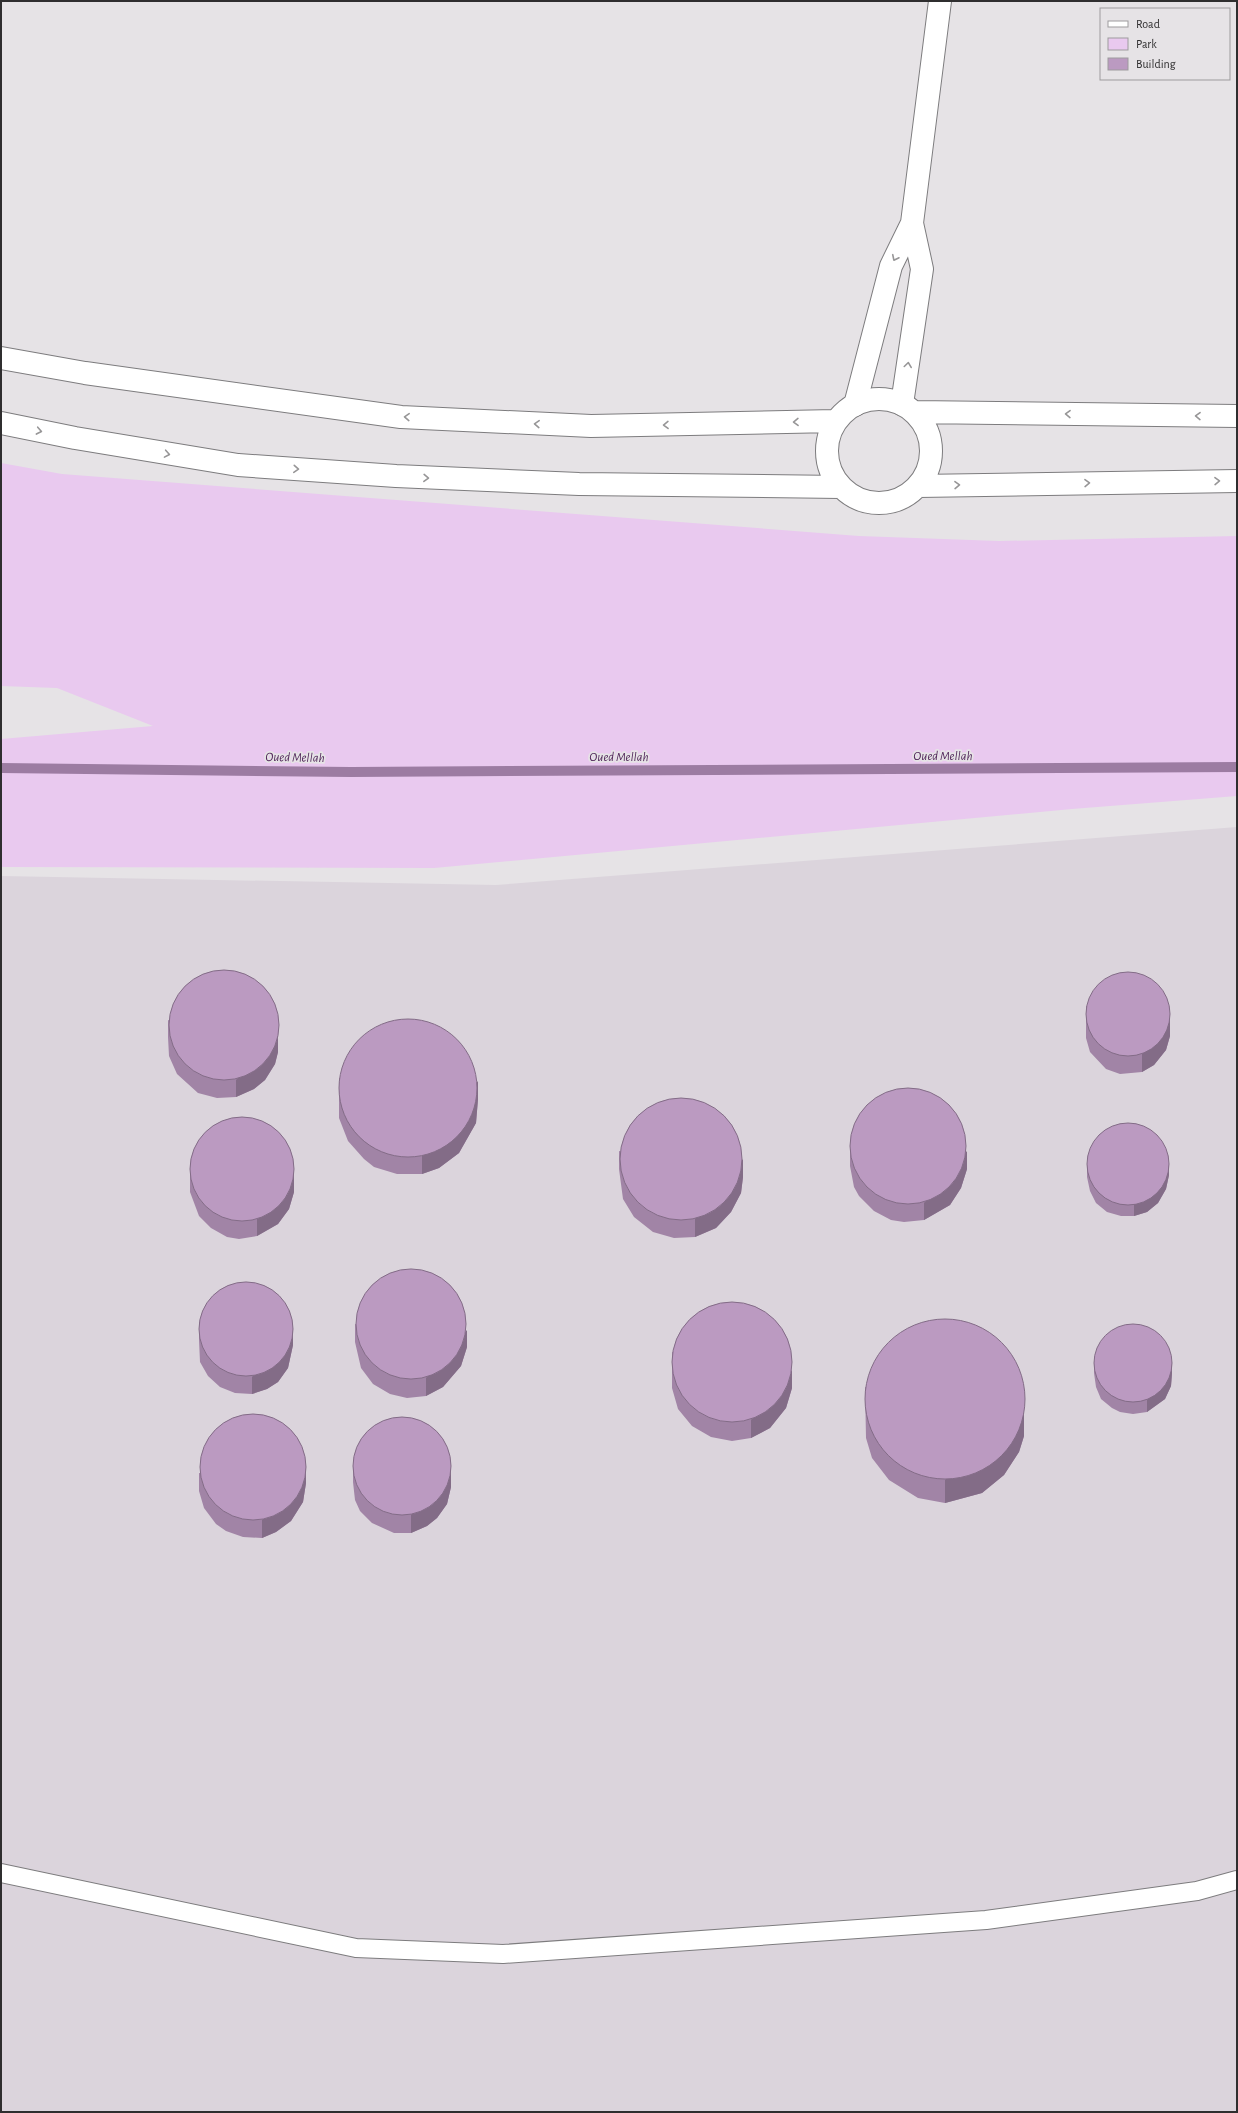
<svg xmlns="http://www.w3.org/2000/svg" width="1238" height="2113" font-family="'Alegreya Sans',sans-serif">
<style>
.built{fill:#dbd4dc}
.green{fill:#e9c9ef}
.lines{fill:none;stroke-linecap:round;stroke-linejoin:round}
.stream{stroke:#9c7ca2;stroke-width:10}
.lane-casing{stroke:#7d7c7e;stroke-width:20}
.street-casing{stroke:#7d7c7e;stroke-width:24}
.highway-casing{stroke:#7d7c7e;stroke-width:24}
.lane{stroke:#fff;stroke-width:18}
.street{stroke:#fff;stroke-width:22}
.highway{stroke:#fff;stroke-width:22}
.wall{fill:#a184a6}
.shaded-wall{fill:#836c87}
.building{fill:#bb9ac1;stroke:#836c87}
.oneway{stroke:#979697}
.labels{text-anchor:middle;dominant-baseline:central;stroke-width:3.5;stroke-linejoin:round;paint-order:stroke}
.water-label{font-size:13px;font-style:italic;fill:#52285b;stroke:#e6e3e6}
</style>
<rect width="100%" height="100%" fill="#e6e3e6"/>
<path class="built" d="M1237,827V2112H1V876L496,885Z"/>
<path class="green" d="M1,463L62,474L859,536L999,541L1237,536V796L1072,809L434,868L1,867V739L153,726L57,688L1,686Z"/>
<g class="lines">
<path class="stream" d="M1,768L351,772L1237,767"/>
<defs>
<path id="lane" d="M1,1873L356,1948L503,1954L986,1920L1197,1891L1237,1880"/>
<path id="street" d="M902,404L922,269L912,223
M855,405L891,266L912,223L940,1"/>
<path id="highway" d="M1,358L85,373L401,417L591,426L835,421
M827 451a52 52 0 1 1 104 0a52 52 0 1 1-104 0Z
M915,412L1237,416
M1,423L75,438L238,465L396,476L579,484L841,487
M918,486L1237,481"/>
</defs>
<use href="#lane" class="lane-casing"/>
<use href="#street" class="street-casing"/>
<use href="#highway" class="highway-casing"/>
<use href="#lane" class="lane"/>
<use href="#street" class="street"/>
<use href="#highway" class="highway"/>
</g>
<path class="wall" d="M1086,1006L1170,1036L1166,1050L1154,1065L1142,1072L1120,1074L1106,1069L1090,1052L1086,1038Z
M168,1020L278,1052L275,1064L265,1080L254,1089L236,1097L217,1098L198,1093L177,1074L169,1056L168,1037Z
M339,1078L478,1099L476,1123L459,1153L439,1168L422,1174H397L374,1167L364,1159L348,1141L339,1118Z
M850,1149L967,1169L961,1188L950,1205L924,1220L904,1222L891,1220L874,1211L859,1196L854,1187L850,1166Z
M619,1151L743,1177L741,1193L731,1212L716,1228L695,1237L674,1238L653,1232L634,1217L623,1199L619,1169Z
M1087,1165L1169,1175L1166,1189L1158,1203L1147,1212L1134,1216H1121L1107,1212L1096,1203L1090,1191L1087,1177Z
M190,1174L294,1192L289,1209L278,1224L257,1236L239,1239L227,1237L211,1228L199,1216L190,1192Z
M199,1322L293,1345L288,1368L278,1382L267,1389L252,1394L235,1393L220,1387L208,1376L200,1362L199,1340Z
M355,1324L467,1347L461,1366L443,1387L426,1396L407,1398L390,1394L373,1384L361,1368L355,1342Z
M672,1352L792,1388L786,1408L770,1428L751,1438L732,1441L711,1437L692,1426L678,1409L672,1388Z
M1094,1361L1172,1373L1171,1386L1165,1399L1147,1412L1133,1414L1120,1412L1112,1408L1101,1399L1096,1387L1094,1373Z
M865,1387L1024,1436L1019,1452L1004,1475L982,1493L945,1503L918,1498L889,1480L872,1458L866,1438Z
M353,1465L451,1487L447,1504L437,1518L427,1526L411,1533H394L372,1523L360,1511L355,1500L353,1482Z
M199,1473L306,1483L303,1502L291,1521L276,1532L262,1538L243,1537L226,1531L216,1524L204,1508L199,1491Z"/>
<path class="shaded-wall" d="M1170,1018V1036L1166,1050L1154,1065L1142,1072V1054Z
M278,1034V1052L275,1064L265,1080L254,1089L236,1097V1080Z
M478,1081V1099L476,1123L459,1153L439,1168L422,1174V1156Z
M967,1151V1169L961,1188L950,1205L924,1220V1203Z
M743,1159V1177L741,1193L731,1212L716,1228L695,1237V1219Z
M1169,1163V1175L1166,1189L1158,1203L1147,1212L1134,1216V1204Z
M294,1174V1192L289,1209L278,1224L257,1236V1219Z
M293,1328V1345L288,1368L278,1382L267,1389L252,1394V1377Z
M467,1330V1347L461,1366L443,1387L426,1396V1378Z
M1172,1361V1373L1171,1386L1165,1399L1147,1412V1400Z
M792,1370V1388L786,1408L770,1428L751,1438V1420Z
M1024,1413V1436L1019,1452L1004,1475L982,1493L945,1503V1480Z
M306,1465V1483L303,1502L291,1521L276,1532L262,1538V1520Z
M451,1470V1487L447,1504L437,1518L427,1526L411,1533V1515Z"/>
<path class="building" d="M169 1025a55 55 0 1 1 110 0a55 55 0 1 1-110 0Z
M1086 1014a42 42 0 1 1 84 0a42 42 0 1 1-84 0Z
M339 1088a69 69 0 1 1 138 0a69 69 0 1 1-138 0Z
M850 1146a58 58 0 1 1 116 0a58 58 0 1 1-116 0Z
M620 1159a61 61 0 1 1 122 0a61 61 0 1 1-122 0Z
M190 1169a52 52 0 1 1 104 0a52 52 0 1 1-104 0Z
M1087 1164a41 41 0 1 1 82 0a41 41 0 1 1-82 0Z
M356 1324a55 55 0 1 1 110 0a55 55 0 1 1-110 0Z
M199 1329a47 47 0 1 1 94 0a47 47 0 1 1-94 0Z
M672 1362a60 60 0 1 1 120 0a60 60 0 1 1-120 0Z
M865 1399a80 80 0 1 1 160 0a80 80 0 1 1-160 0Z
M1094 1363a39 39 0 1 1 78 0a39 39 0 1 1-78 0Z
M200 1467a53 53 0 1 1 106 0a53 53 0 1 1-106 0Z
M353 1466a49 49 0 1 1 98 0a49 49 0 1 1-98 0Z"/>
<defs><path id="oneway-chevron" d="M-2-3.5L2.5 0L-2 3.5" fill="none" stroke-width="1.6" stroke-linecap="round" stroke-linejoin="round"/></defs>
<g class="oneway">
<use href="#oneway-chevron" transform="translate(895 258) rotate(116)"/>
<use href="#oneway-chevron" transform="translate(908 365) rotate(-82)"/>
<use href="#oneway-chevron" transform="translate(1068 414) rotate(-179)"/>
<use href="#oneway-chevron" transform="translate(1198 416) rotate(-179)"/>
<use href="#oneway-chevron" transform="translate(407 417) rotate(-177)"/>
<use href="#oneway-chevron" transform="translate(796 422) rotate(179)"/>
<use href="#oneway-chevron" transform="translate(537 424) rotate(-177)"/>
<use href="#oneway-chevron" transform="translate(666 425) rotate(179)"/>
<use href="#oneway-chevron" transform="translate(39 431) rotate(11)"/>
<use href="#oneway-chevron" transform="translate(167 454) rotate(10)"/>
<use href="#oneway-chevron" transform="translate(296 469) rotate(4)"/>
<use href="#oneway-chevron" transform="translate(426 478) rotate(2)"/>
<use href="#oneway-chevron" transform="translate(1217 481) rotate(-1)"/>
<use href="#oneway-chevron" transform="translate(1087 483) rotate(-1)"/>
<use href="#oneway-chevron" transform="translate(957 485) rotate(-1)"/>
</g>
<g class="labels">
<g class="water-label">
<text x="943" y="756">Oued Mellah</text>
<text x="619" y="757">Oued Mellah</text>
<text transform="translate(295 758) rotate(1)">Oued Mellah</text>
</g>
</g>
<rect width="1238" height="2113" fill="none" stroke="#2f2e2f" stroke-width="4"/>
<rect x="1100" y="8" width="130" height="72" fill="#e6e3e6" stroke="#9d9b9d"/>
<rect x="1108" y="21" width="20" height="6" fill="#ffffff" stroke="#9d9b9d"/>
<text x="1136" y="28" font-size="12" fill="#2f2e2f">Road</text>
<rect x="1108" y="38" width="20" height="12" fill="#e9c9ef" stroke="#9d9b9d"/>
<text x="1136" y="48" font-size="12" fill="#2f2e2f">Park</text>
<rect x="1108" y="58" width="20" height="12" fill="#bb9ac1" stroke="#9d9b9d"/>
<text x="1136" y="68" font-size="12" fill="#2f2e2f">Building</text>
</svg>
